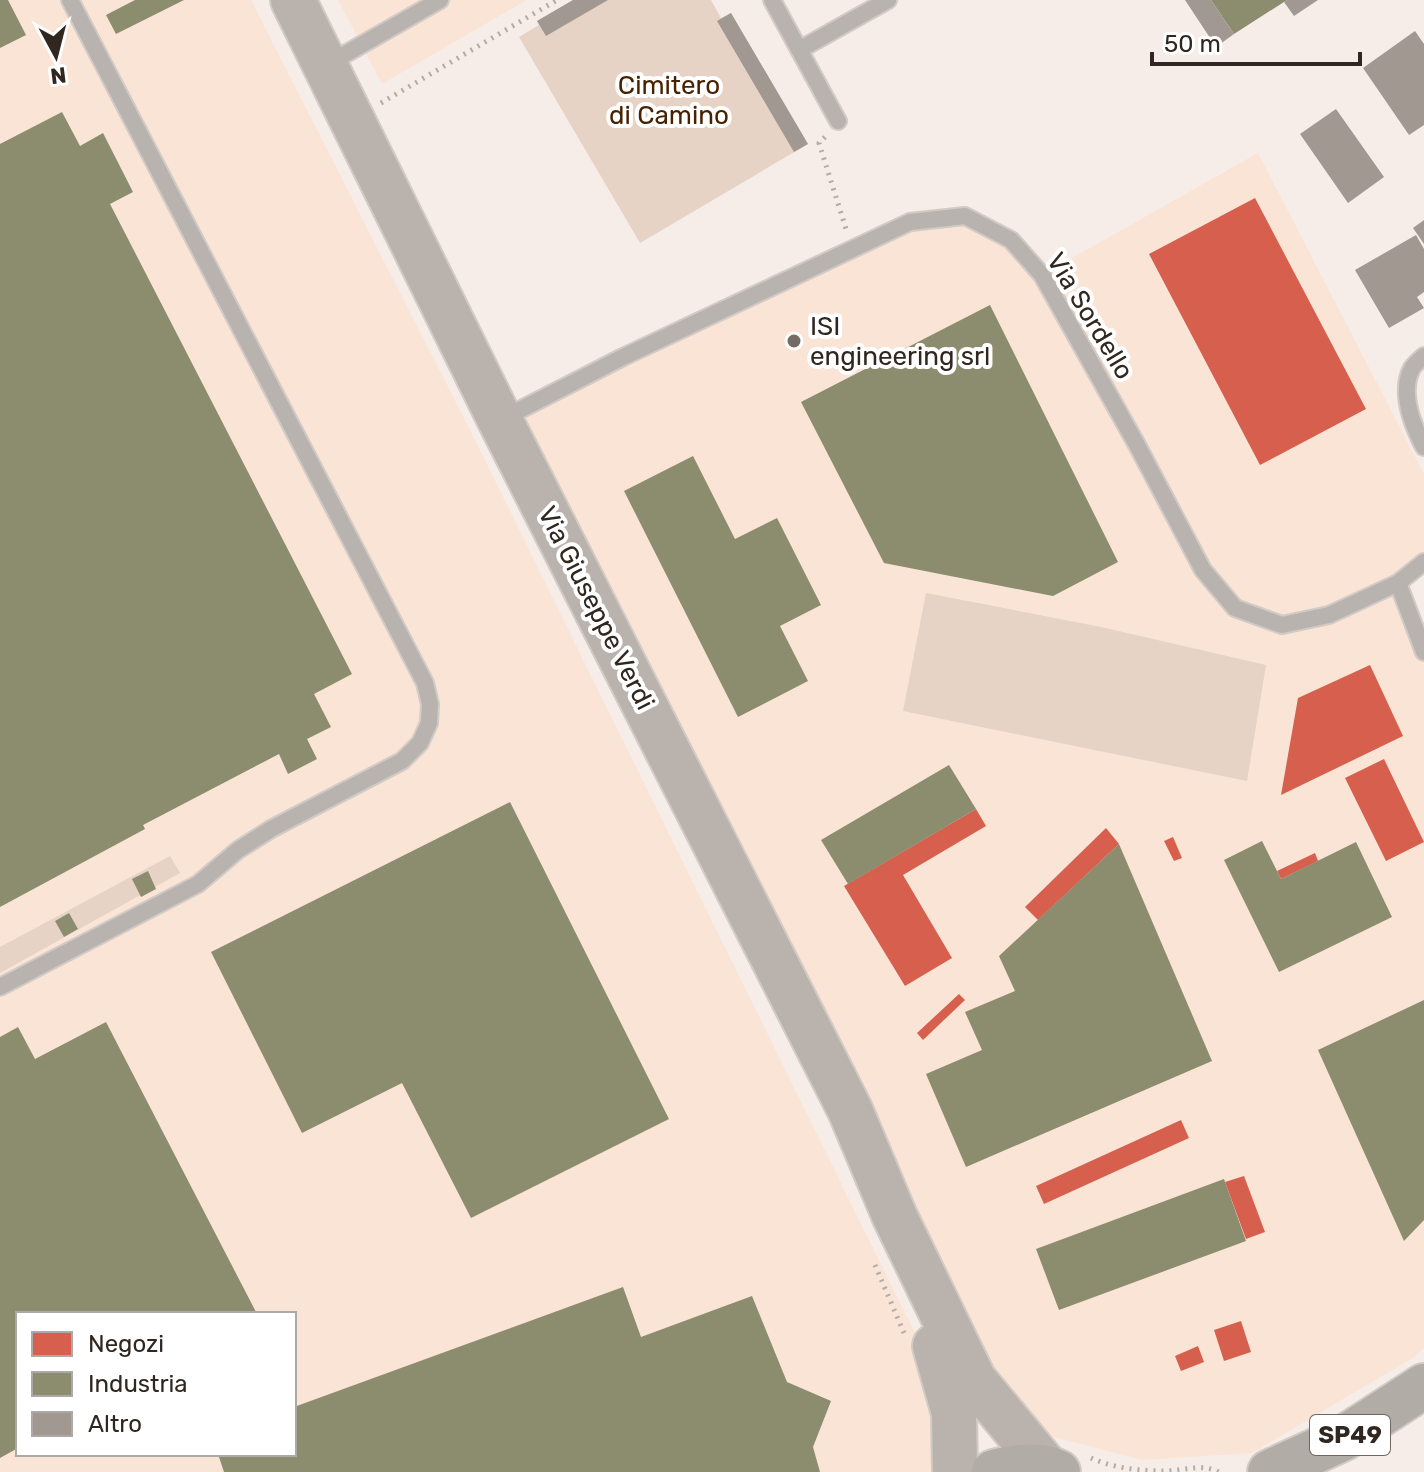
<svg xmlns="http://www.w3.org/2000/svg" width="1424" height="1472" font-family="Rubik,sans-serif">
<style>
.built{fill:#f9e4d5;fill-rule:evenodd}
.green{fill:#e6d3c6}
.shops{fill:#d6604d}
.industry{fill:#8c8c6e}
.building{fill:#a19892}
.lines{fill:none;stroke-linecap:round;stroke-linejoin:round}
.lane-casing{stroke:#d2cac5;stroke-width:20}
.secondary-casing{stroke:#d2cac5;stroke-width:48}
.primary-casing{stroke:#d2cac5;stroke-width:48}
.path{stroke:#b1aca8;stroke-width:5;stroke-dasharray:2 6;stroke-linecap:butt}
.lane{stroke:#b9b3b0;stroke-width:16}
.secondary{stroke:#b9b2ad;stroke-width:44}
.primary{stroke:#b2aca7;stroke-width:44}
.poi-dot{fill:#756c66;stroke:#fff;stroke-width:3}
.labels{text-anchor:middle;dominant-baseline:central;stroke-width:8;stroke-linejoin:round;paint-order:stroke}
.shield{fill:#fff;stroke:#6e6863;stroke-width:2}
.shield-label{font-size:24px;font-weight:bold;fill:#302720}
.park-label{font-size:26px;fill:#472201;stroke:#fff}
.street-label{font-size:26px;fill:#302720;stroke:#fff}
.poi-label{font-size:26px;fill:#302720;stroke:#fff;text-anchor:start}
</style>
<rect width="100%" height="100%" fill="#f6ede8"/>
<path class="built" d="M0,0H251L473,436L941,1386L942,1472H0ZM18,1314H294V1454H18Z
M338,0H527L382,84Z
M1258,153L1424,474V562L1398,584L1424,652V1348L1411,1359L1252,1453L1142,1460L1046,1435L971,1351L500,420L910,222L965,216L1011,240L1042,275Z"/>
<path class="green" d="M573,0H711L721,18L731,13L808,144L640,243L519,37L539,25L537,21Z
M926,593L1101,627L1266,665L1247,781L903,711Z
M170,856L180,873L0,973V947Z"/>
<path class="shops" d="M1255,198L1366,409L1260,465L1149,254Z
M1370,665L1403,736L1281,795L1298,698Z
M1384,759L1424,842L1386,861L1345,778Z
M976,809L986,826L903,875L952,958L905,986L844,886Z
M1106,828L1119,844L1038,920L1025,907Z
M1173,837L1182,858L1174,861L1164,841Z
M1315,853L1318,861L1281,879L1277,871Z
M959,994L965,1000L923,1040L917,1033Z
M1181,1120L1189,1138L1044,1204L1036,1186Z
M1244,1176L1265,1232L1246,1239L1225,1182Z
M1241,1321L1251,1352L1224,1361L1214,1330Z
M1198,1346L1204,1362L1181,1371L1175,1356Z"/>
<path class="industry" d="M0,0H8L26,35L0,48Z
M135,0H184L116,34L106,15Z
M1211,0H1287L1234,34Z
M62,112L80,146L103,133L133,192L110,204L352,674L314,694L331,727L307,739L317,759L288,774L279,754L143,825L145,829L0,907V144Z
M990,305L1118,562L1053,596L884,563L801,402Z
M693,456L735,539L777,518L821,605L780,626L808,681L738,717L624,491Z
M949,765L976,809L848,884L821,840Z
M510,802L669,1119L471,1218L402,1083L302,1133L211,952Z
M1262,841L1281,879L1356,842L1392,917L1279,972L1224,860Z
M1119,844L1212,1061L966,1167L926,1074L982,1050L965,1012L1015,991L999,956Z
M148,871L156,889L141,897L132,879Z
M69,913L78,929L64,937L55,921Z
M1424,1000V1220L1404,1241L1318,1050Z
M106,1022L257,1314H18V1448L0,1458V1037L18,1027L35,1059Z
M1224,1179L1246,1241L1059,1310L1036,1249Z
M623,1287L641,1337L752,1296L787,1382L831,1401L813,1447L820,1472H224L218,1454H294V1407Z"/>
<path class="building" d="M573,0H608L546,36L537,21Z
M1185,0H1211L1234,34L1216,47Z
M1287,0H1318L1294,16L1284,2Z
M731,13L808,144L794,152L717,21Z
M1415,31L1424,44V125L1409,135L1363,68Z
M1336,109L1384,177L1348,203L1300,134Z
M1424,220V244L1413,228Z
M1416,235L1424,249V292L1417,297L1424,308L1389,328L1355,270Z"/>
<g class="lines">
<defs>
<path id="lane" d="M772,0L838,121
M799,50L888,0
M326,65L440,0
M1424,356C1420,360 1413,365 1411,370C1400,394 1413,426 1424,447
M500,420L623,357L910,222L965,216L1011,240L1042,275L1137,445L1203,570L1235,608L1282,625L1329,615L1398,583L1424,562
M1398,583L1424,652
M0,987L198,884L238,850L271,829L402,761L420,743L429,723L430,704L425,683L70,0"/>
<path id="secondary" d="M293,0L500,420L850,1110L895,1217L974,1380L1047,1468
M935,1346L954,1413L955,1472"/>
<path id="primary" d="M994,1472C1016,1466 1037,1463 1058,1472
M1270,1472L1344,1438L1424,1386"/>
</defs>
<use href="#lane" class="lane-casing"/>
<use href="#secondary" class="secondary-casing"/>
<use href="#primary" class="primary-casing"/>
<path class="path" d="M381,103L557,0
M825,137L819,143L846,229
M875,1265L904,1333
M1091,1458C1113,1468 1140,1471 1164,1471C1184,1471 1201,1463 1219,1472"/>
<use href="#lane" class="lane"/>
<use href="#secondary" class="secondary"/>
<use href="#primary" class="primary"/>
</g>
<circle class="poi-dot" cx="794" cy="341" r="8"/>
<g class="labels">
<rect class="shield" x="1310" y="1415" width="80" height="40" rx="6"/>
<g class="shield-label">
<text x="1350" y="1435">SP49</text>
</g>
<g class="park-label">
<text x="669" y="85">Cimitero<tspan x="669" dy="30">di Camino</tspan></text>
</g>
<g class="street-label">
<text transform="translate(1090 316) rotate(59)">Via Sordello</text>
<text transform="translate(596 608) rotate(63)">Via Giuseppe Verdi</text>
</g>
<g class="poi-label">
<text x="810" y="326">ISI<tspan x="810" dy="30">engineering srl</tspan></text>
</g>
</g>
<rect x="16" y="1312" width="280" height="144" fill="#ffffff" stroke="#aca9a6" stroke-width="2"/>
<rect x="32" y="1332" width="40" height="24" fill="#d6604d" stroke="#aca9a6" stroke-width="2"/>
<text x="88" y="1352" font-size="24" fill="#302720">Negozi</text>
<rect x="32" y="1372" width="40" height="24" fill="#8c8c6e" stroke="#aca9a6" stroke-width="2"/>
<text x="88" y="1392" font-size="24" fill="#302720">Industria</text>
<rect x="32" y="1412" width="40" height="24" fill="#a19892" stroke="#aca9a6" stroke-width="2"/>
<text x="88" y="1432" font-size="24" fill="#302720">Altro</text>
<g transform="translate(56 56) rotate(173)" stroke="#ffffff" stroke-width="6" paint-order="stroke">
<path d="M0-6L14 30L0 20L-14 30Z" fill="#302720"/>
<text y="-12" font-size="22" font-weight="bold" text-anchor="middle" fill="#302720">N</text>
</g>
<path d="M1152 52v12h208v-12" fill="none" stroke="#302720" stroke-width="4"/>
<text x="1164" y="52" font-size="24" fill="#302720" stroke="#ffffff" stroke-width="6" paint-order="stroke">50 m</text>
</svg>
